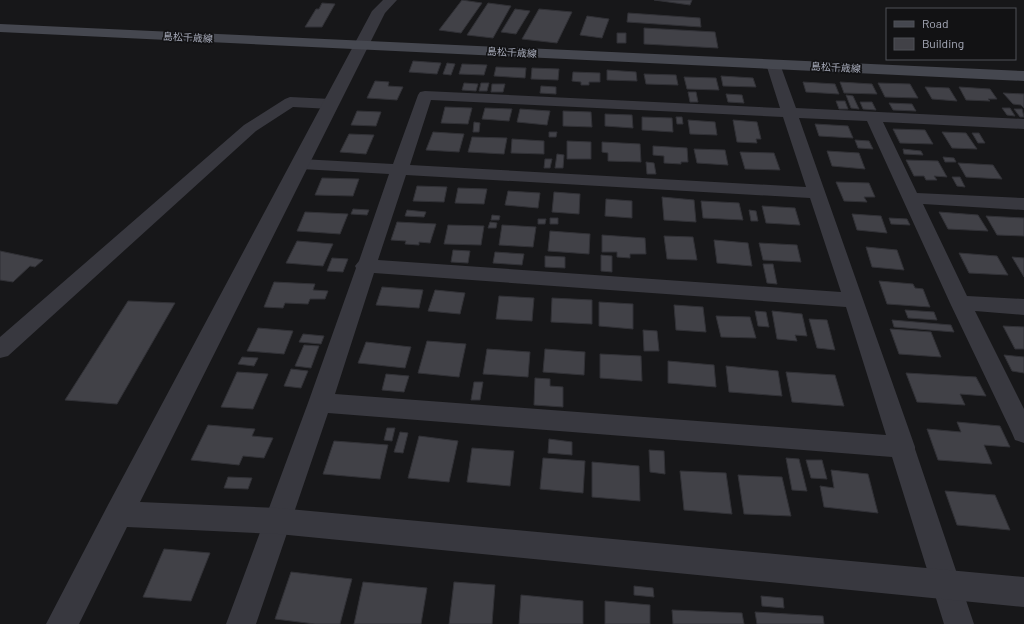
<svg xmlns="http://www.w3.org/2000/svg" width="1024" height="624" font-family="Barlow,'Noto Sans JP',sans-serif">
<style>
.building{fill:#414147;stroke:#313136}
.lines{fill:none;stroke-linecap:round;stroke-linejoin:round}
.minor{fill:#38383f;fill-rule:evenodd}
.tertiary{fill:#38383f;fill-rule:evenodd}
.secondary{fill:#45474f;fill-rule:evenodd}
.labels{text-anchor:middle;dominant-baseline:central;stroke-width:3.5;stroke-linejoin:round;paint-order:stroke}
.far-street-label{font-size:10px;fill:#a8acbb;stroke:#121214}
</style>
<rect width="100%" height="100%" fill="#171719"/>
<path class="building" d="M462,0L482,3L461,33L439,30Z
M654,0H692L690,5Z
M322,3L335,4L322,27H305L316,9H319Z
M488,3L511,6L493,38L467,35Z
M515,9L530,11L516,34L501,32Z
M539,9L572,12L557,43L522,39Z
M628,13L700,18L701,27L627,22Z
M587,16L609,19L602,38L580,35Z
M644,28L715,32L718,48L644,44Z
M617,33H626V43H617Z
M413,61L441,63L437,74L409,72Z
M447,63L455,64L451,75L443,74Z
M462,64L487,65L484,75L459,74Z
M496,67L526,68L525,78L494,76Z
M532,68L559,69L558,80L531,79Z
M607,70L636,72L637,81L607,80Z
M573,72L600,73V82H589V85H581V82L572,81Z
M644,74L676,75L678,85L646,84Z
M721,76L753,78L756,87L723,86Z
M684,77L716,78L719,90L687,89Z
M375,81L389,82L388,86L403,87L397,100L367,98Z
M803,82L835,84L839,94L806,92Z
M840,82L872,84L877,94L844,93Z
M464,83L478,84L476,91L462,90Z
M481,83H489L487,91H479Z
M878,83L910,84L918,98L885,97Z
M492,84H505L503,92H491Z
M541,86L556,87V94L540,93Z
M925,87L949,88L957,101L932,99Z
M959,87L990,89L997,99H988L990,101L966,100Z
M688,92H696L698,102H690Z
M1003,93L1024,94V108L1021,105L1013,104Z
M726,94L742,95L744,103L728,102Z
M846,95L853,96L859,109L851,108Z
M836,101H845L848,109H839Z
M860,102H872L876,110L863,109Z
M889,103L912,104L916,111L893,110Z
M445,107L472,108L468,124L441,123Z
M485,108L512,109L509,121L482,119Z
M1002,108H1010L1015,116L1007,115Z
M520,109L550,111L547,125L517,122Z
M1014,109H1022L1024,117H1020Z
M357,111L381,112L376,126L351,125Z
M563,111L591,112L592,127L563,126Z
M605,114L632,115L633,128L605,126Z
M642,117L672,118L673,132L642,130Z
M676,117H682L683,124H677Z
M688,120L715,122L717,135L690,134Z
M733,120L757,122L761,139H756L757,143L737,142Z
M474,122L480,123L479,132H473Z
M815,124L848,126L853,138L819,136Z
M893,129L925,130L933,144L900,143Z
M433,132L464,134L459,152L426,150Z
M549,132H557L556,137H549Z
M942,132L966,133L977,149L952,148Z
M972,133H979L985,143H978Z
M349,134L374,135L366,154L340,152Z
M472,137L507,138L504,154L468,152Z
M512,139L544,141V154L511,153Z
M855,140L869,141L873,149L858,148Z
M567,141L591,142V159H567Z
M602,142L640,144L641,162L608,161V153L602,152Z
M653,146L687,148L688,162H681V164L664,163V156L653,155Z
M694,149L725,150L728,165L697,163Z
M903,149L921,151L923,155L904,154Z
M827,151L859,153L865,169L832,166Z
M740,152L774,153L780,170L745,169Z
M557,154L564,155L563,168H555Z
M943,157L954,158L956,162H945Z
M545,159H552L550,168H544Z
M906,160L938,161L947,177L934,176L937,180H926L924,176H914Z
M646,162L654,163L656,174H647Z
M958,163L993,165L1002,179L966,177Z
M952,177H960L965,187L957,186Z
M322,178L359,179L353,196L315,195Z
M836,182L869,183L875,197H864L867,202L844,201Z
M417,186L447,187L444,202L413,201Z
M458,188L487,189L484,204L455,203Z
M508,191L540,193L538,208L505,205Z
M554,192L580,194L579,214L552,212Z
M662,197L694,200L696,222L664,220Z
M606,199L632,201V218L605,216Z
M701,201L739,203L743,220L703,218Z
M762,206L795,208L800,225L766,223Z
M353,209L369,210L367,215L351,214Z
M407,210L426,212L424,217L405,216Z
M749,210L756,211L758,221H751Z
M305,212L348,214L340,234L297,231Z
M939,212L978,215L988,231L948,229Z
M852,214L881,216L887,233L857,230Z
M492,215L500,216L499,220H491Z
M986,216L1024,218V236L997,235Z
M550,218H558V224H550Z
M889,218L907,219L910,225L891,224Z
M538,219H546L545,224H538Z
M397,222L436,224L430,243L419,242V245L405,244L406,241L391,240Z
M490,222L497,223L496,228H488Z
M448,225L484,226L481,245L444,244Z
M502,225L536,227L533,247L499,245Z
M550,231L590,234L589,254L548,251Z
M602,235L645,238L646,254H630V258L617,257V252H602Z
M664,236L693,237L697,260L667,259Z
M714,240L748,243L752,266L717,263Z
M297,241L333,244L323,266L286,263Z
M759,243L797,245L801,262L763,260Z
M866,247L897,250L904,270L872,267Z
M453,250L470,251L468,263L451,262Z
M0,251L43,260L35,267L30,266L13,282L0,280Z
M495,252L524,254L522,265L493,263Z
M959,253L997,256L1008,275L969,273Z
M601,255L612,256V272L601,271Z
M545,256L565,257V268L545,267Z
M1012,257L1024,258V277Z
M332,258L348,259L343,272L327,271Z
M763,264H773L777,284L767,283Z
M879,281L913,284L915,288L923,289L930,307L887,304Z
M274,282L315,284L313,290L328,291L325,299H310L308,304L285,303L283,308L264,307Z
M382,287L423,290L419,308L376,305Z
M435,290L465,293L460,314L428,311Z
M499,296L534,298L532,321L496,319Z
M552,298L592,300V324L551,322Z
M128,301L175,303L117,404L65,400Z
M599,302L633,304V329L599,326Z
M674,305L703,307L706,332L676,330Z
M905,310L934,312L937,320L908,318Z
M755,311L766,312L769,327L758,326Z
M772,311L802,314L807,336L795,335L797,341L777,339Z
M716,316L750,317L756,338L721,337Z
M809,319L827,320L835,350L817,348Z
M892,320L951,325L954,332L894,327Z
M1003,326L1024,327V349H1015Z
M258,328L293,331L284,354L247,351Z
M890,329L931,332L941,357L899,354Z
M643,330L657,331L659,351H644Z
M303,334L324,336L321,344L299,342Z
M427,341L466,344L459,377L418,373Z
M366,342L411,347L405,368L358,363Z
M304,345L319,346L311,368L295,366Z
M487,349L530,352L528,377L483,374Z
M545,349L585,352L584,375L543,372Z
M600,354L641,356L642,381L600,378Z
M1004,355L1024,357V373L1012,371Z
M242,357L258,358L254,366L238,364Z
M668,361L714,365L716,387L668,383Z
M726,366L778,371L782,396L729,392Z
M291,369L308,371L301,388L284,386Z
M237,372L268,374L253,409L221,407Z
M786,372L835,375L844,406L792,402Z
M906,373L976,377L986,396L960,394L965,405L917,402Z
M386,374L409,376L404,392L382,390Z
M535,378L550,379V386L563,387V407L534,405Z
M474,382H483L480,400H471Z
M957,422L1000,426L1010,447L984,445L992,464L938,460L927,429L961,432Z
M208,425L255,429L252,436L273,438L264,458L243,456L239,465L191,460Z
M387,428H395L392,441L384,440Z
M400,432L408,433L403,453L394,452Z
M419,436L458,441L449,482L408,478Z
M549,439L572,442V455L548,453Z
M334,441L388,445L380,479L323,474Z
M472,448L514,451L510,486L467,482Z
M649,450L664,451L665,474L650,472Z
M543,458L585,461L583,493L540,489Z
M786,458L799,459L807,491L792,490Z
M806,460H822L827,479L811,478Z
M592,462L639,466L640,501L592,497Z
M831,470L868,474L878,513L824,507L820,486L834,488Z
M680,471L726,473L732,514L684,510Z
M738,475L782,477L791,516L744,514Z
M228,477L252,478L248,489L224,488Z
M945,491L995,495L1010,530L957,525Z
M164,549L210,553L191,601L143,597Z
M291,572L352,579L340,624H315L275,619Z
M363,582L427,588L421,624H354Z
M454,582L495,585L492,624H449Z
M634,586L653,588L654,597L634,595Z
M521,595L583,601V624H519Z
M761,596L783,598L784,608L762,606Z
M605,601L650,605V624H605Z
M672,610L742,613L744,624H673Z
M755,612L823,616L824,624H757Z"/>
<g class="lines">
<path class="minor" d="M773,60L778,61L780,64L796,108L1024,119V129L883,122L917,193L1024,198V210L923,204L967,296L1024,299V315L975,311L1024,409V443L1015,440L1012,433L950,303L867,121L799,118L915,447V449L974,624H944L892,457L328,413L256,624H226L308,403L356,268L355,266L359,261L389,174L301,169L295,168L293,164L295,160L301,159L393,164L418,95L420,92L425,91L780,108L766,64L768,61ZM431,100L783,117L806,187L410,165ZM406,175L810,198L841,292L378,260ZM374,273L846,307L886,435L335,394Z
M290,97L331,99L336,101L339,104L336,107L331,109L293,107L256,131L8,356L0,358V337L244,125L285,99Z"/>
<path class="tertiary" d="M383,0H397L385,13L140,502L278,508L1024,577V607L278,534L127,527L79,624H46L108,505L372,11Z"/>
<path class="secondary" d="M0,24L1024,71V81L0,32Z"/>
</g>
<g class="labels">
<g class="far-street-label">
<text transform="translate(188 37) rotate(3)">島松千歳線</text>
<text transform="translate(512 52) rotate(3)">島松千歳線</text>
<text transform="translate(836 67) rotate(3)">島松千歳線</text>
</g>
</g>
<rect x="886" y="8" width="130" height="52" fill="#121214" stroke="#4e5057"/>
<rect x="894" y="21" width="20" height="6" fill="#45474f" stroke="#4e5057"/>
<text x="922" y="28" font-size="12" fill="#a8acbb">Road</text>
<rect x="894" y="38" width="20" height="12" fill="#414147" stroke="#4e5057"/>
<text x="922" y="48" font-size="12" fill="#a8acbb">Building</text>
</svg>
